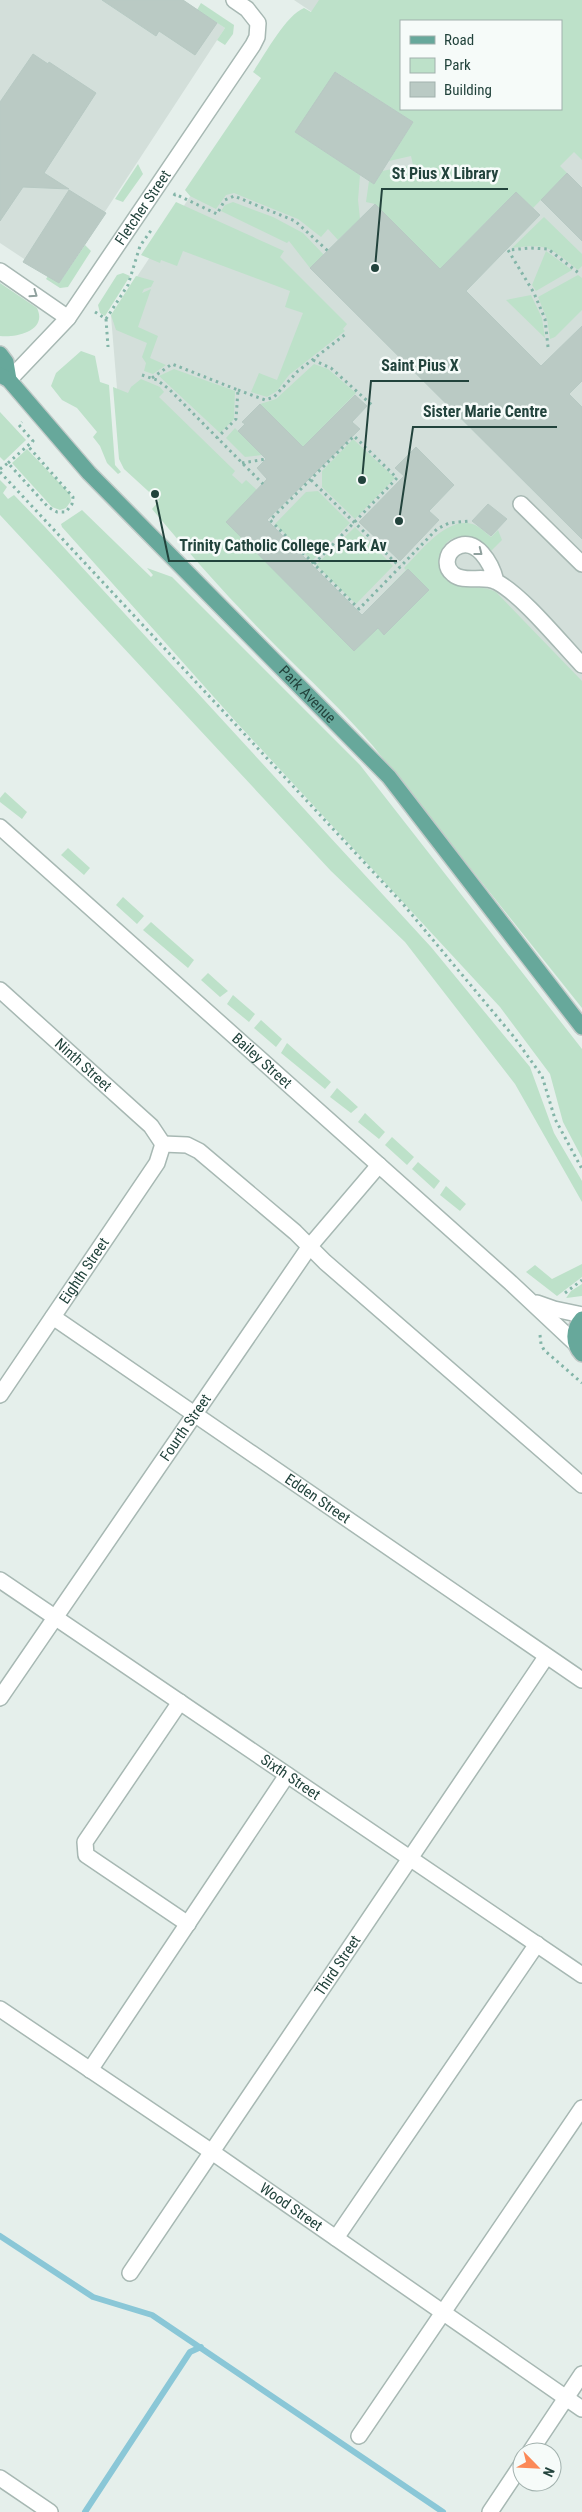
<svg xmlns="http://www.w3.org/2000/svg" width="582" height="2512" font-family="'Roboto Condensed',sans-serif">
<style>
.built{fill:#d3dfda;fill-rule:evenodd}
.green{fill:#bde1c9;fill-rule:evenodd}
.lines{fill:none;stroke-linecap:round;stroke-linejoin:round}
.stream{stroke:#8ac7d7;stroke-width:6}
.building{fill:#bacac4;stroke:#b7c9c3}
.minor-casing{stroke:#a7b8b3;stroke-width:18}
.major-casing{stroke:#c1cac8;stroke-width:18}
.path{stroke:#83b5a8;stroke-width:3;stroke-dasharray:2.5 4;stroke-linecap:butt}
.minor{stroke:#fff;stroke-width:15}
.major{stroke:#67a89b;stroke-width:15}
.oneway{stroke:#90a19e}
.labels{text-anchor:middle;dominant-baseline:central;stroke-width:5;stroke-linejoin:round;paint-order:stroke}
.street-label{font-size:15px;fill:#22433c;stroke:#f6fbf9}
.leader{fill:none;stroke:#22433c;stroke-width:2}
.callout-dot{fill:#22433c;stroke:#f6fbf9;stroke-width:2}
.callout-label{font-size:16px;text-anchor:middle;font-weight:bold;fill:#22433c;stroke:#f6fbf9;stroke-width:5;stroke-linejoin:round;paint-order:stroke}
</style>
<rect width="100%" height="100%" fill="#e5efeb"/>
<path class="built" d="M0,0H183L225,28L59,282L0,243Z
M294,0H582V970L392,728L123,461L111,316L312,12ZM401,21H561V109H401Z"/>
<path class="green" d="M319,0H582V160L574,152L560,166L567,173L533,208L516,192L440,269L375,204L366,202L369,181L374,184L382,171L413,165L411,156L389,161L413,122L336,72L295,132L360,175L358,200L360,219L338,240L328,229L321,237L298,219L234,193L226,195L216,209L190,196L185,190L261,78L253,72C264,56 286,15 304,8L311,12ZM401,21H561V109H401Z
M201,3L234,25L233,34L225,45L217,40L225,28L197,10Z
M138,164L143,174L123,202L115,199Z
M176,202L284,251L280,257L347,324L343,329L345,331L289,375L277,391L267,397L251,392L259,373L277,380L303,313L285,307L290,291L183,251L177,266L161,260L160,263L141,255Z
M233,202L273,217L303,233L324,255L310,268L289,241L287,243L221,211L225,205Z
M544,217L582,254V266L578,270C550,248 549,243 512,248Z
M85,245L91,251L68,287L60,288L46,279L48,276L59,283Z
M546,251L572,270L536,291L532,285Z
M123,273L130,276L105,316L100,313L98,305L117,275Z
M578,275L582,278V310L555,337L550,339L547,319L538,297Z
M136,276L154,281L151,287L144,289L142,293L151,289L138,327L158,336L150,358L166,365L153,374L144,371L146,363L142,357L147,343L116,330L111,315Z
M0,283L37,308C48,331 16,338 0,336Z
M531,295L542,318L545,338L506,300Z
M81,351L95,356L100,382L109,385L115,465L121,472L118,474L107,463L100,446L93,437L97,432L77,408L62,400L51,386L56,373Z
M314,364L328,369L356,393L303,447L260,404L276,399Z
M174,369L235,391L234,419L220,433L159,376Z
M141,379L160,387L164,392L159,397L235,471L232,475L242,484L246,480L257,490L243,539L343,639L360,617L406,570L404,568C421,551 448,514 475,525C480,527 486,533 491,537L498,530L502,540L490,552C451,510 422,564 451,582C465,591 482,584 496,592L582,681V1008L373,746C343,711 310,680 278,648C234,604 192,557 152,509L159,501L124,469L119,459L113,387L128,393L131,387Z
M0,412L26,440L4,461L0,457Z
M235,428L262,455L245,457L226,438Z
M353,439L395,478L355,519L322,487V471Z
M27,449L70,494L71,501L66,508L60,510L52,507L12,463Z
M0,480L7,487L3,493L8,499L14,495L45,527L431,947L530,1067L554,1133L582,1181V1202L515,1084L405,942L331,871L0,515Z
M318,491L350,523L312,561L275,524L306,492Z
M82,510L151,577L153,575L147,568L172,577L360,765L582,1049V1158L563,1122L550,1074L500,1007L238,724L62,527L61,524Z
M355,527L393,566L356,604L316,565Z
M5,792L27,812L22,819L0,802V798Z
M68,848L90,868L84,875L61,855Z
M123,897L144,916L137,924L116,905Z
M151,922L194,960L188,968L143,930Z
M208,973L228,991L220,997L201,980Z
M233,995L255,1014L249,1022L227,1004Z
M261,1020L282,1039L276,1047L254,1028Z
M287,1043L331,1082L325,1089L281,1053Z
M337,1088L358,1107L351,1113L330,1097Z
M365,1113L385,1132L379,1139L358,1122Z
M392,1137L414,1157L407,1165L385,1145Z
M418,1162L440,1181L434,1189L412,1169Z
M446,1186L466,1204L460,1211L440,1195Z
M582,1264V1277L557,1296L526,1272L535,1265L552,1279Z
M582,1284V1296L566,1298L571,1291Z"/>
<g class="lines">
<path class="stream" d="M0,2236L93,2297L152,2315L443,2512
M85,2512L190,2352L201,2347"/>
</g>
<path class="building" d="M102,0H183L217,23L195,55L159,31L156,36Z
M33,54L48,64L49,62L96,93L44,173L69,189L23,187L0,221V102Z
M335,72L413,122L374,184L295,132Z
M567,173L582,188V241L541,200Z
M69,190L106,213L59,283L23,262Z
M516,192L540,215L466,291L541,366L582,326V381L569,394L582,407V539L310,268L375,204L440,269Z
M355,395L367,406L352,422L360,429L267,520L362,615L408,569L429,590L384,635L378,628L354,651L226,522L267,479L257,468L266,459L238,431L245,424L242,422L260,404L303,447Z
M416,447L454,485L429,511L439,520L400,561L359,522L404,476L395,468Z
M488,504L507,519L491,536L472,521Z"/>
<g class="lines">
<defs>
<g id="minor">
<path d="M0,271L68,318"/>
<path id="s1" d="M9,380L68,318L253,45L257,37L258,23L247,9L234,0"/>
<path d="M521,504L582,564"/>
<path d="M496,581C492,565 476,534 455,548C446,554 444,567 453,574C464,584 484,574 497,582C523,596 560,642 582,665"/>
<path id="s2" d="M0,827L511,1283L576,1344"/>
<path id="s3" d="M0,990L151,1126L163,1144"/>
<path d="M163,1144L187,1145L199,1151L295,1232L325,1262L582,1485"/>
<path d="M537,1303L554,1309L582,1315"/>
<path id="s4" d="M53,1317L582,1680"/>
<path id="s5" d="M0,1395L157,1163L163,1144"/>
<path id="s6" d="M0,1580L582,1975"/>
<path id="s7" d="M0,1698L310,1246L379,1165"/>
<path d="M180,1702L85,1842L86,1855L188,1924"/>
<path id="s8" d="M0,2009L212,2152L582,2409"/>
<path d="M90,2070L287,1775"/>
<path d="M336,2238L537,1944"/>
<path id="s9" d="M130,2273L546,1657"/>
<path d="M359,2436L582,2108"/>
<path d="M530,2452L582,2374"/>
<path d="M0,2478L50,2512"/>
<path d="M490,2512L522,2464"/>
</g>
<g id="major">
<path d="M0,354L6,362L9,380"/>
<path id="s10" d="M0,375L9,380L89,473L389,777L582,1027"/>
<path d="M582,1319C573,1329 572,1343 582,1354"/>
</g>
</defs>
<use href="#minor" class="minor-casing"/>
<use href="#major" class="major-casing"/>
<path class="path" d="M174,196L175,194L217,214L225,200L234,196L295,221L328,251
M95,312L106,319L128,285L140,246L152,229
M106,319L108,347
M548,347L545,319L534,293L508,250L531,248L548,249L580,274
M313,360L331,368L374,407
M142,375L157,380L169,389L263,484
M152,378L172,364L238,390L236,419L217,438
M238,390L265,400L274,397L298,371L347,333
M8,463L33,441L19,425L22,422
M242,463L266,459
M0,469L8,463L48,507L57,512H66L72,504L73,497L27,445
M0,472L403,904L514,1037L542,1076L555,1119L582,1169
M311,480L400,567
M314,564L397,478L354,436L270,520L359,609L437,529L449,523L470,521
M565,1293L582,1280
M540,1335L541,1344L544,1350L582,1383"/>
<use href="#minor" class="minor"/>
<use href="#major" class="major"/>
</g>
<defs><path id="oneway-chevron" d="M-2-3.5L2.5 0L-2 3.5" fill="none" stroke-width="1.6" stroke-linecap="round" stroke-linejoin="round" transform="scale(1.25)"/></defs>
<g class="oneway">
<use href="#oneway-chevron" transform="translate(34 294) rotate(35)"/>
<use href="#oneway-chevron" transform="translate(479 552) rotate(38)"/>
</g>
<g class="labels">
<g class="street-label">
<text stroke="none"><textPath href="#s1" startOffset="219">Fletcher Street</textPath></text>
<text stroke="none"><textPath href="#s10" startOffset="444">Park Avenue</textPath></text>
<text stroke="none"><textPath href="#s2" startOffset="351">Bailey Street</textPath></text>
<text stroke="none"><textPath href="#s3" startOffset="112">Ninth Street</textPath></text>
<text stroke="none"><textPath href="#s5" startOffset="150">Eighth Street</textPath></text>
<text stroke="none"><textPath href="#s7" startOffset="328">Fourth Street</textPath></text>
<text stroke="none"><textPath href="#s4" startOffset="321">Edden Street</textPath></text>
<text stroke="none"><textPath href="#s6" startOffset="351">Sixth Street</textPath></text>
<text stroke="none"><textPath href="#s9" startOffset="371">Third Street</textPath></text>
<text stroke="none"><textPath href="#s8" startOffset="352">Wood Street</textPath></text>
</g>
</g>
<path class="leader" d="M375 268L382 189H508M362 480L371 381H469M399 521L413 427H557M155 494L169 561H397"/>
<g class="callout-dot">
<circle cx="375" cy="268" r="5"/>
<circle cx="362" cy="480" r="5"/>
<circle cx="399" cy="521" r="5"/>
<circle cx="155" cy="494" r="5"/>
</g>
<g class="callout-label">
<text x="445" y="179">St Pius X Library</text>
<text x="420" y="371">Saint Pius X</text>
<text x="485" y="417">Sister Marie Centre</text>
<text x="283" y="551">Trinity Catholic College, Park Av</text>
</g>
<rect x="400" y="20" width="162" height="90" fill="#f6fbf9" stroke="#a1b1ad"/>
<rect x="410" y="36" width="25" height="8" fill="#67a89b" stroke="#a1b1ad"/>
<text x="444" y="45" font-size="15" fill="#22433c">Road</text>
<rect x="410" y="58" width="25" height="15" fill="#bde1c9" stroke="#a1b1ad"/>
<text x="444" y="70" font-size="15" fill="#22433c">Park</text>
<rect x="410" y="82" width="25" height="15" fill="#bacac4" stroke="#a1b1ad"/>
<text x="444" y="95" font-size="15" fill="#22433c">Building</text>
<g transform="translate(537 2467) rotate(114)"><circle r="24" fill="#f6fbf9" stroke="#a1b1ad"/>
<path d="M0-4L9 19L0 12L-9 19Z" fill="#fb8957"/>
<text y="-8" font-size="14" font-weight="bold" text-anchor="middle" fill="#22433c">N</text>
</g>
</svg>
